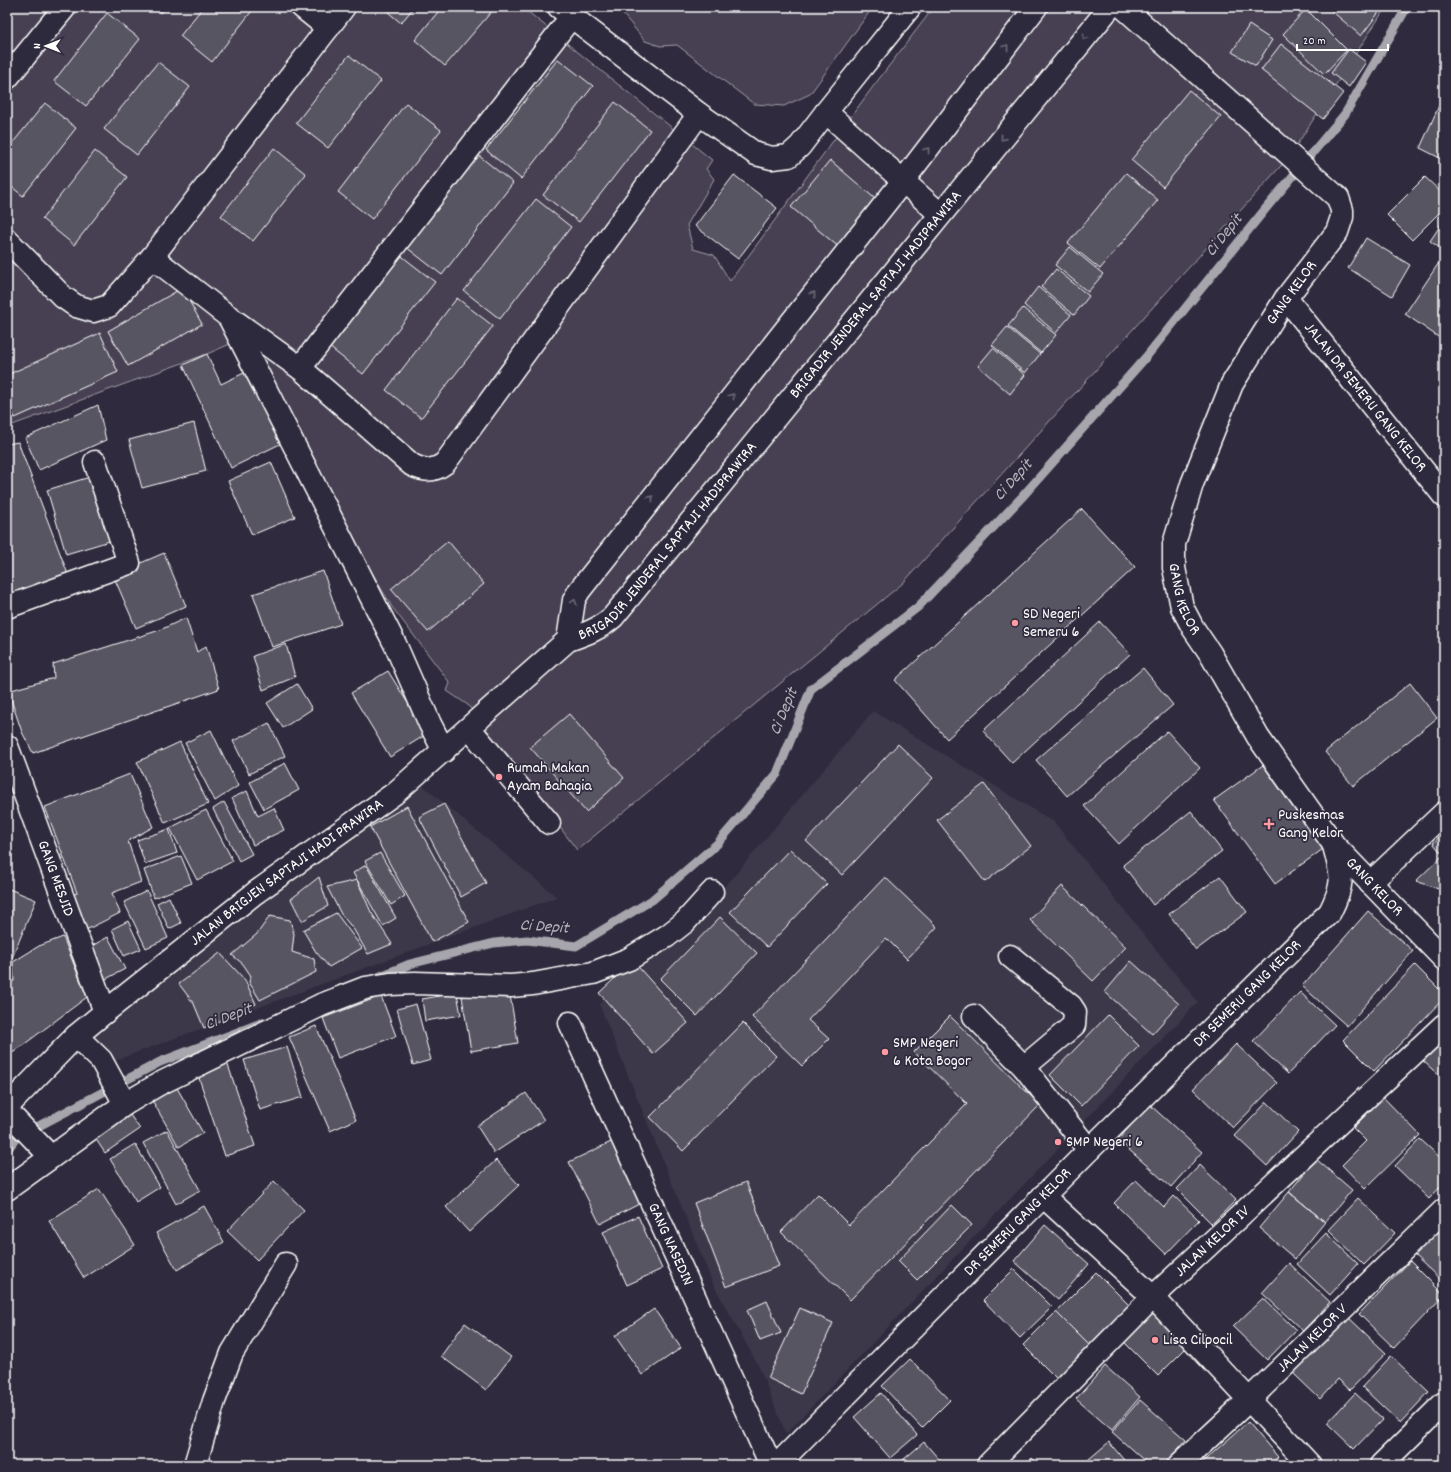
<svg xmlns="http://www.w3.org/2000/svg" width="1451" height="1472" font-family="Dekko,sans-serif">
<style>
.built{fill:#3c3749}
.green{fill:#464152;stroke:#a2a0a8}
.lines{fill:none;stroke-linecap:round;stroke-linejoin:round}
.stream{stroke:#a7a6ad;stroke-width:9}
.building{fill:#595564;stroke:#fff}
.minor-casing{stroke:#fff;stroke-width:25}
.major-casing{stroke:#fff;stroke-width:25}
.minor{stroke:#2f2a3d;stroke-width:22}
.major{stroke:#2f2a3d;stroke-width:22}
.oneway{stroke:#6d6a77}
.poi-dot{fill:#ff9aa2;stroke:#2f2a3d;stroke-width:1.5}
.labels{text-anchor:middle;dominant-baseline:central;stroke-width:3.5;stroke-linejoin:round;paint-order:stroke}
.street-label{font-size:16px;fill:#fff;stroke:#2f2a3d}
.poi-label{font-size:16px;fill:#fff;stroke:#2f2a3d;text-anchor:start}
.water-label{font-size:17px;font-style:italic;fill:#b6b4bb;stroke:#2f2a3d}
</style>
<rect width="100%" height="100%" fill="#2f2a3d"/>
<filter id="ink" filterUnits="userSpaceOnUse"><feTurbulence type="fractalNoise" baseFrequency=".025" numOctaves="2"/><feDisplacementMap in="SourceGraphic" scale="8" xChannelSelector="R" yChannelSelector="G"/><feConvolveMatrix kernelMatrix="1 2 1 2 8 2 1 2 1" color-interpolation-filters="sRGB"/></filter>
<g filter="url(#ink)">
<path class="built" d="M873,711L1054,822L1198,1002L786,1434L759,1367L713,1284L599,1004L658,952L729,882Z
M422,785L557,897L92,1069L72,1044L186,956Z"/>
<path class="green" d="M7,7H522L712,160L706,169L714,179L687,225L693,249L714,255L730,281L872,88L934,7H1386L1289,157L903,583L577,850L468,705L447,691L450,683L392,607L237,341L207,354L7,427Z
M594,7H873L810,94L784,106L754,104L677,45L660,46L645,41L622,13Z"/>
<g class="lines">
<path class="stream" d="M376,978L410,964L494,943L527,940L576,946L652,900L717,844L777,774L811,689L918,607L1022,497L1146,357L1267,207L1345,114L1407,7
M7,1150L16,1138L160,1062L264,1022"/>
</g>
<path class="building" d="M153,7H166L161,13Z
M203,7H255L212,62L180,36Z
M382,7H414L401,23Z
M442,7H487L492,11L445,66L415,40Z
M1327,7H1383L1361,36Z
M1306,9L1347,50L1324,74L1283,34Z
M107,13L140,39L86,106L54,81Z
M1249,25L1272,40L1256,66L1232,52Z
M1281,44L1343,93L1323,119L1261,70Z
M1349,49L1366,62L1349,87L1331,73Z
M349,55L381,81L328,148L296,123Z
M558,59L593,86L521,179L486,150Z
M158,62L190,87L137,155L104,129Z
M1189,90L1221,117L1163,187L1131,160Z
M1442,99L1444,100V155L1442,159L1420,148Z
M615,102L650,130L579,222L543,195Z
M45,103L76,128L23,196L7,183V150Z
M406,103L441,130L372,219L338,192Z
M274,148L306,174L253,241L221,216Z
M95,151L127,177L74,245L42,219Z
M478,155L513,183L442,275L406,247Z
M830,160L880,203L841,249L791,207Z
M1126,173L1158,200L1100,269L1068,243Z
M734,175L777,208L738,259L695,226Z
M1425,177L1444,195V208L1412,240L1387,215Z
M536,199L571,227L500,319L464,291Z
M1444,220V251L1430,241Z
M1366,238L1410,265L1392,296L1348,268Z
M1070,247L1103,274L1088,292L1055,265Z
M399,254L435,282L363,374L328,346Z
M1442,258L1444,260V341L1405,314Z
M1056,269L1089,296L1074,315L1041,287Z
M1038,287L1071,315L1056,333L1024,305Z
M182,288L202,324L128,366L108,331Z
M457,298L493,326L421,418L386,390Z
M1023,308L1056,335L1041,353L1008,326Z
M1007,327L1040,354L1025,373L992,345Z
M100,333L118,372L15,418L7,401V375Z
M993,348L1025,375L1010,394L978,366Z
M207,354L221,384L246,372L280,444L231,468L183,365Z
M98,405L106,440L39,470L25,438Z
M194,423L206,471L142,488L129,440Z
M18,442L69,577L7,597V444Z
M271,462L295,517L252,535L228,481Z
M93,476L113,540L66,554L47,490Z
M1082,509L1135,567L947,739L895,680Z
M448,541L484,584L428,632L391,589Z
M164,553L186,606L136,628L113,575Z
M323,571L341,624L272,647L253,594Z
M186,618L197,652L206,646L219,689L33,753L22,732L8,691L54,678L53,664L160,630Z
M1100,622L1130,654L1012,763L983,731Z
M286,644L295,677L263,690L253,656Z
M1143,668L1173,705L1067,796L1036,760Z
M388,671L427,734L390,757L351,693Z
M1410,683L1437,718L1353,786L1325,752Z
M297,684L312,709L283,728L267,703Z
M569,714L624,778L586,812L530,747Z
M269,723L285,756L249,774L233,741Z
M211,730L238,786L215,801L185,743Z
M1167,731L1200,768L1119,844L1084,806Z
M180,742L208,804L165,823L137,762Z
M898,744L933,778L842,875L806,841Z
M285,763L299,790L264,809L250,782Z
M1263,765L1323,849L1275,884L1214,800Z
M130,774L153,827L128,841L141,882L112,893L120,913L82,932L70,896L77,893L45,807Z
M984,784L1031,846L985,882L937,820Z
M247,791L258,816L274,808L284,830L253,845L232,798Z
M224,802L252,854L239,861L213,809Z
M444,804L486,883L461,897L419,817Z
M407,806L469,922L432,942L370,827Z
M206,810L233,861L197,880L170,828Z
M1191,811L1222,851L1153,905L1123,865Z
M169,829L177,853L145,864L137,840Z
M1444,833V891L1416,881L1443,855L1433,843Z
M790,849L827,884L767,947L730,912Z
M380,853L405,896L391,905L365,861Z
M181,856L192,883L154,898L144,870Z
M366,865L396,918L383,926L353,873Z
M1220,876L1247,912L1196,950L1169,914Z
M319,877L328,906L302,921L291,899Z
M885,877L937,927L907,959L886,938L808,1020L829,1039L802,1066L752,1017Z
M357,880L371,912L392,944L368,954L354,930L341,914L327,887Z
M1062,886L1126,947L1093,981L1030,920Z
M7,888L36,900L7,970Z
M147,891L168,938L146,948L124,902Z
M169,897L181,923L169,929L157,903Z
M1368,911L1413,951L1347,1026L1302,986Z
M336,913L362,948L329,967L316,952L303,930Z
M270,916L290,920L294,934L292,952L314,959L316,972L260,1000L249,982L251,976L243,964L232,955L257,934Z
M720,917L757,953L697,1016L660,979Z
M128,921L141,949L124,956L112,929Z
M63,937L87,997L14,1052L7,1054V983L14,981L13,962L39,946Z
M108,937L125,969L104,980L88,948Z
M220,953L245,980L256,1004L204,1028L194,1004L179,984Z
M633,961L688,1023L653,1054L599,993Z
M1131,961L1179,1004L1152,1034L1105,992Z
M1415,965L1444,994V998L1374,1071L1343,1040Z
M509,989L518,1043L471,1051L462,997Z
M1300,992L1335,1025L1288,1074L1253,1041Z
M457,993L461,1015L425,1021L422,999Z
M381,996L396,1036L338,1058L323,1018Z
M416,1004L431,1060L413,1065L397,1009Z
M1108,1015L1139,1046L1081,1106L1050,1075Z
M950,1016L1040,1105L850,1300L781,1232L818,1194L849,1225L967,1104L914,1052Z
M743,1023L776,1056L683,1151L650,1117Z
M316,1026L356,1120L330,1131L289,1037Z
M1444,1035V1080L1421,1059Z
M1236,1044L1277,1083L1233,1128L1193,1089Z
M287,1047L303,1097L260,1110L244,1060Z
M227,1062L255,1146L225,1156L197,1072Z
M173,1081L203,1133L179,1147L149,1095Z
M526,1093L544,1120L494,1153L477,1126Z
M1383,1097L1420,1135L1365,1189L1342,1165L1366,1141L1353,1128Z
M1267,1102L1298,1132L1267,1166L1235,1136Z
M1149,1104L1202,1152L1171,1187L1118,1140Z
M125,1108L140,1129L105,1153L91,1132Z
M167,1130L200,1190L176,1204L143,1143Z
M1420,1139L1444,1161V1183L1429,1199L1395,1166Z
M613,1141L643,1202L600,1224L569,1162Z
M135,1144L160,1187L136,1202L110,1159Z
M1316,1159L1352,1190L1325,1222L1289,1192Z
M496,1160L519,1185L469,1232L446,1207Z
M1200,1165L1236,1200L1212,1224L1177,1189Z
M1136,1180L1164,1207L1174,1196L1199,1220L1166,1254L1114,1203Z
M274,1181L304,1210L257,1260L227,1231Z
M746,1182L779,1266L726,1287L694,1203Z
M99,1189L135,1245L84,1278L49,1221Z
M1289,1192L1325,1222L1295,1259L1259,1228Z
M1358,1198L1395,1233L1364,1265L1328,1230Z
M952,1205L972,1225L917,1280L898,1261Z
M204,1206L224,1242L177,1270L156,1233Z
M638,1216L662,1269L627,1285L603,1232Z
M1045,1225L1089,1264L1058,1300L1014,1261Z
M1441,1225L1444,1227V1283L1414,1255Z
M1326,1233L1358,1264L1330,1295L1297,1264Z
M1410,1261L1444,1295L1394,1348L1359,1314Z
M1289,1263L1330,1302L1303,1331L1262,1293Z
M1014,1269L1052,1307L1020,1338L983,1300Z
M1096,1272L1130,1306L1090,1346L1056,1312Z
M1263,1298L1296,1330L1267,1360L1233,1327Z
M767,1301L781,1333L760,1341L747,1310Z
M1152,1303L1191,1343L1158,1376L1119,1337Z
M800,1308L833,1323L801,1394L768,1378Z
M654,1309L681,1348L642,1375L615,1336Z
M1056,1312L1090,1346L1057,1379L1023,1345Z
M1347,1316L1386,1353L1350,1390L1338,1379L1320,1399L1293,1373Z
M465,1323L511,1357L486,1390L441,1356Z
M7,1354L13,1368L7,1371Z
M1391,1356L1429,1392L1400,1423L1362,1387Z
M910,1359L950,1400L922,1428L882,1386Z
M1105,1366L1140,1397L1112,1430L1076,1399Z
M881,1393L917,1435L890,1458L854,1417Z
M1355,1393L1383,1419L1354,1449L1327,1423Z
M1140,1400L1186,1440L1164,1465H1149L1112,1432Z
M1248,1422L1278,1457L1269,1465H1199Z
M924,1442L944,1465H897Z
M1109,1442L1128,1465H1082Z
M1032,1458L1040,1465H1026Z"/>
<g class="lines">
<defs>
<g id="minor">
<path d="M302,7L328,28"/>
<path d="M559,7L699,114L756,154L772,158L789,156L800,146L826,112L910,7"/>
<path id="s1" d="M1123,7L1338,198L1342,210V217L1337,232L1286,298L1232,384L1192,484L1174,544V568L1182,607L1193,628L1210,653L1258,737L1334,845L1444,959"/>
<path d="M7,78L65,7"/>
<path d="M826,112L940,214"/>
<path d="M7,240L63,297L76,306L93,311L109,306L152,257L344,7"/>
<path d="M152,257L229,317L395,644L430,724L444,751"/>
<path id="s2" d="M1286,298L1444,496"/>
<path d="M229,317L300,368L412,465C424,471 433,472 445,463L699,114"/>
<path d="M300,368L571,17"/>
<path d="M7,607L129,563L95,462"/>
<path d="M470,729L549,823"/>
<path id="s3" d="M7,746L105,1012"/>
<path d="M1370,883L1444,813"/>
<path d="M1010,956L1071,1006L1075,1012L1074,1025L1024,1067"/>
<path d="M974,1016L1024,1067L1089,1150"/>
<path id="s4" d="M570,1023L771,1465"/>
<path d="M76,1036L101,1060L125,1104"/>
<path d="M7,1111L51,1157"/>
<path d="M7,1189L125,1104L159,1084L321,1005L365,988L390,984L415,983L511,986L533,984L593,973L629,959L667,936L685,922L712,892"/>
<path d="M1043,1196L1153,1297L1310,1465"/>
<path d="M195,1465L214,1401L232,1353L286,1264"/>
<path id="s5" d="M777,1465L1089,1150L1330,912C1345,882 1342,877 1334,846"/>
<path id="s6" d="M988,1465L1153,1297L1444,1025"/>
<path id="s7" d="M1179,1465L1250,1399L1444,1210"/>
<path d="M1381,1465L1444,1403"/>
</g>
<g id="major">
<path d="M568,640L574,600L579,591L903,181L1036,7"/>
<path id="s8" d="M7,1107L76,1036L105,1012L255,893L395,793L568,640C585,634 600,629 613,617L1110,7"/>
</g>
</defs>
<use href="#minor" class="minor-casing"/>
<use href="#major" class="major-casing"/>
<use href="#minor" class="minor"/>
<use href="#major" class="major"/>
</g>
<defs><path id="oneway-chevron" d="M-2-3.5L2.5 0L-2 3.5" fill="none" stroke-width="1.6" stroke-linecap="round" stroke-linejoin="round"/></defs>
<g class="oneway">
<use href="#oneway-chevron" transform="translate(1085 37) rotate(129)"/>
<use href="#oneway-chevron" transform="translate(1006 47) rotate(-53)"/>
<use href="#oneway-chevron" transform="translate(1003 138) rotate(129)"/>
<use href="#oneway-chevron" transform="translate(927 150) rotate(-53)"/>
<use href="#oneway-chevron" transform="translate(813 294) rotate(-52)"/>
<use href="#oneway-chevron" transform="translate(732 396) rotate(-52)"/>
<use href="#oneway-chevron" transform="translate(651 498) rotate(-52)"/>
<use href="#oneway-chevron" transform="translate(574 602) rotate(-73)"/>
</g>
</g>
<g class="poi-dot">
<circle cx="1015" cy="623" r="4"/>
<circle cx="499" cy="777" r="4"/>
<path d="M1267 818h4v4h4v4h-4v4h-4v-4h-4v-4h4z"/>
<circle cx="885" cy="1052" r="4"/>
<circle cx="1058" cy="1142" r="4"/>
<circle cx="1155" cy="1340" r="4"/>
</g>
<g class="labels">
<g class="street-label">
<text transform="translate(1292 293) rotate(-54)">GANG KELOR</text>
<text stroke="none"><textPath href="#s8" startOffset="1198">BRIGADIR JENDERAL SAPTAJI HADIPRAWIRA</textPath></text>
<text stroke="none"><textPath href="#s2" startOffset="127">JALAN DR SEMERU GANG KELOR</textPath></text>
<text stroke="none"><textPath href="#s8" startOffset="874">BRIGADIR JENDERAL SAPTAJI HADIPRAWIRA</textPath></text>
<text stroke="none"><textPath href="#s1" startOffset="735">GANG KELOR</textPath></text>
<text stroke="none"><textPath href="#s8" startOffset="366">JALAN BRIGJEN SAPTAJI HADI PRAWIRA</textPath></text>
<text stroke="none"><textPath href="#s3" startOffset="141">GANG MESJID</textPath></text>
<text stroke="none"><textPath href="#s1" startOffset="1083">GANG KELOR</textPath></text>
<text stroke="none"><textPath href="#s5" startOffset="666">DR SEMERU GANG KELOR</textPath></text>
<text stroke="none"><textPath href="#s5" startOffset="342">DR SEMERU GANG KELOR</textPath></text>
<text stroke="none"><textPath href="#s6" startOffset="317">JALAN KELOR IV</textPath></text>
<text stroke="none"><textPath href="#s4" startOffset="243">GANG NASEDIN</textPath></text>
<text stroke="none"><textPath href="#s7" startOffset="184">JALAN KELOR V</textPath></text>
</g>
<g class="poi-label">
<text x="1023" y="614">SD Negeri<tspan x="1023" dy="18">Semeru 6</tspan></text>
<text x="507" y="768">Rumah Makan<tspan x="507" dy="18">Ayam Bahagia</tspan></text>
<text x="1278" y="815">Puskesmas<tspan x="1278" dy="18">Gang Kelor</tspan></text>
<text x="893" y="1043">SMP Negeri<tspan x="893" dy="18">6 Kota Bogor</tspan></text>
<text x="1066" y="1142">SMP Negeri 6</text>
<text x="1163" y="1340">Lisa Cilpocil</text>
</g>
<g class="water-label">
<text transform="translate(1225 236) rotate(-51)">Ci Depit</text>
<text transform="translate(1014 481) rotate(-48)">Ci Depit</text>
<text transform="translate(785 712) rotate(-67)">Ci Depit</text>
<text transform="translate(544 928) rotate(4)">Ci Depit</text>
<text transform="translate(229 1018) rotate(-21)">Ci Depit</text>
</g>
</g>
<rect width="1451" height="1472" fill="none" stroke="#2f2a3d" stroke-width="24"/>
<rect x="12" y="12" width="1427" height="1448" fill="none" stroke="#fff" stroke-width="1.5" filter="url(#ink)"/>
<g transform="translate(46 46) rotate(270)" stroke="#2f2a3d" stroke-width="3" paint-order="stroke">
<path d="M0-3L7 15L0 10L-7 15Z" fill="#ffffff"/>
<text y="-6" font-size="11" font-weight="bold" text-anchor="middle" fill="#ffffff">N</text>
</g>
<path d="M1297 44v6h91v-6" fill="none" stroke="#ffffff" stroke-width="2"/>
<text x="1303" y="44" font-size="12" fill="#ffffff" stroke="#2f2a3d" stroke-width="3" paint-order="stroke">20 m</text>
</svg>
